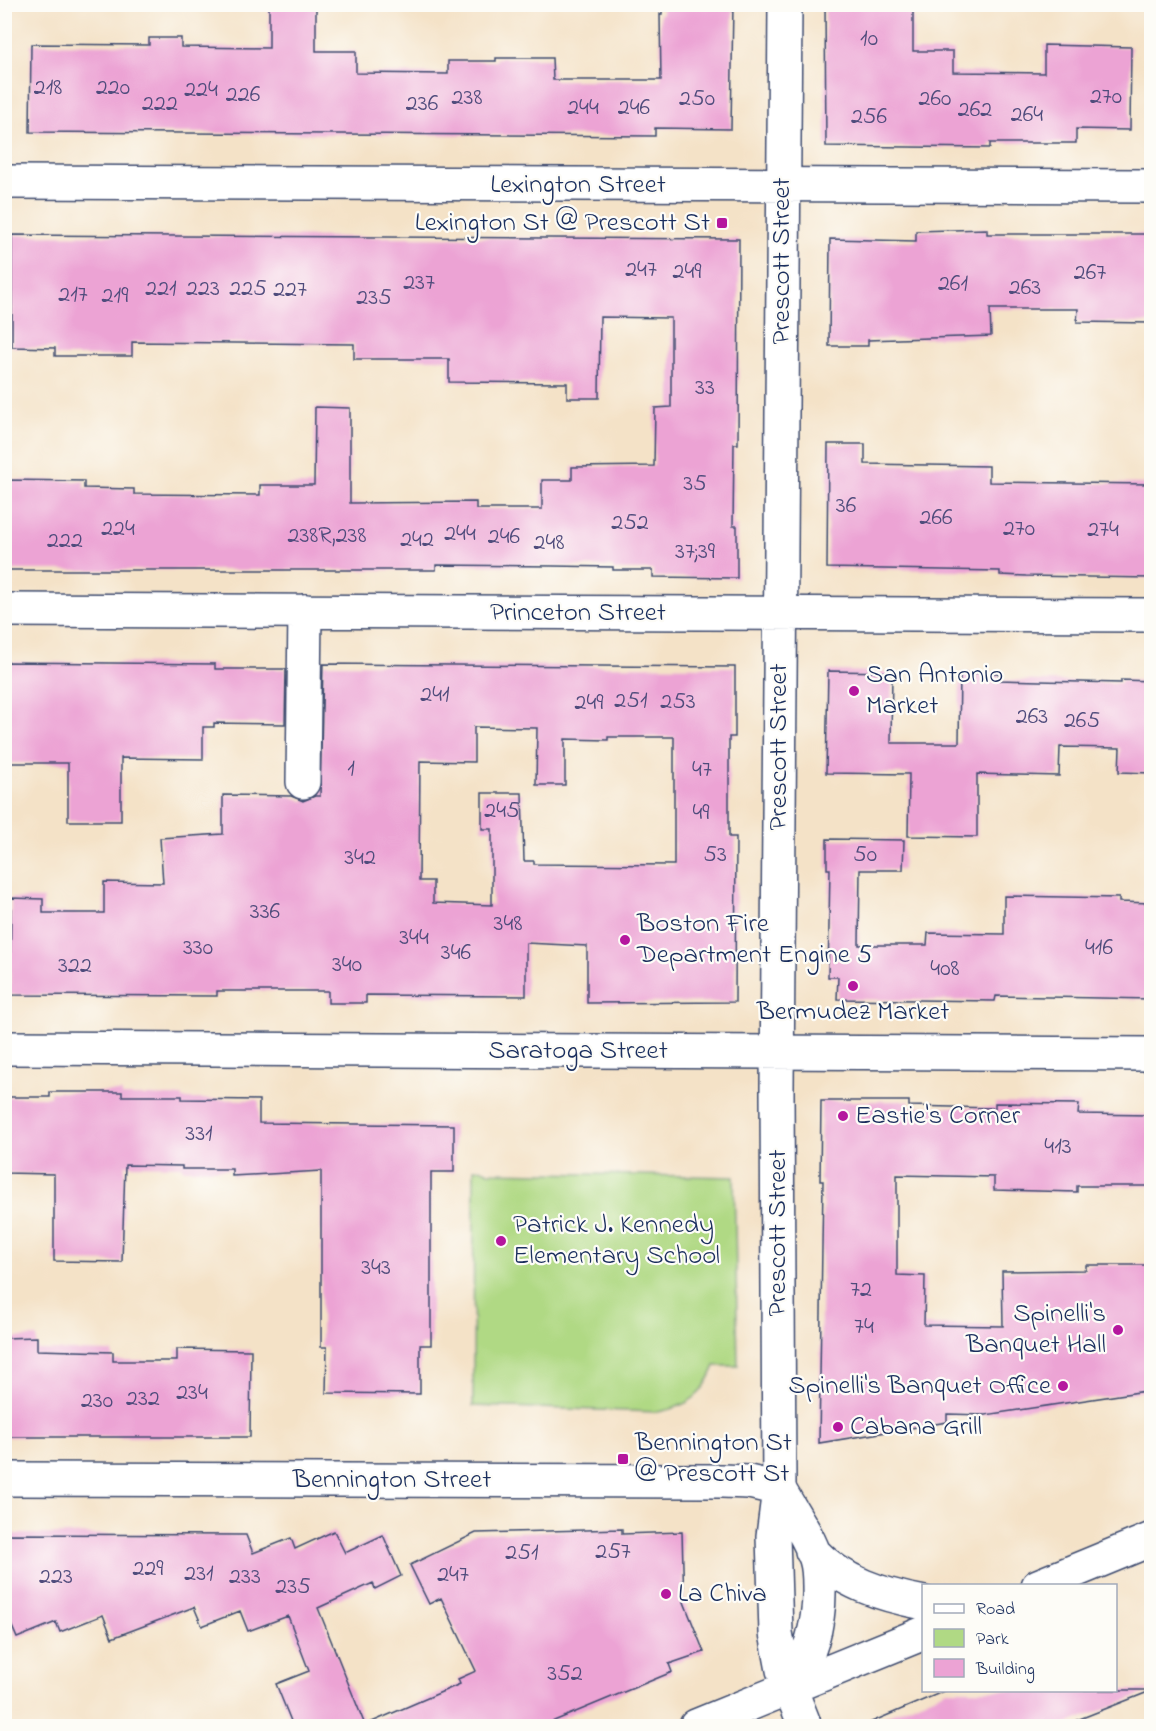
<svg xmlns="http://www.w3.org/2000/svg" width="1156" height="1731" font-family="'Indie Flower',sans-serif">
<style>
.green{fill:#b0d984;stroke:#668471;stroke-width:1.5}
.building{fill:#eca3d4;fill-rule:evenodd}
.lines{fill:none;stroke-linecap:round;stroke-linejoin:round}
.street-casing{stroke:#3c4a6e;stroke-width:36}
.secondary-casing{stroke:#3c4a6e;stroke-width:36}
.street{stroke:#fff;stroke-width:33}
.secondary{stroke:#fff;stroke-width:33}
.poi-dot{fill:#b5179e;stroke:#fdfcf7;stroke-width:2}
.labels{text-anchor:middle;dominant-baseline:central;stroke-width:4.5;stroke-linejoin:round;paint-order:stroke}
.number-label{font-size:24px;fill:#4f4c7c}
.street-label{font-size:27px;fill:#1b2f5e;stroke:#fdfcf7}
.poi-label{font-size:27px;fill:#1b2f5e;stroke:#fdfcf7;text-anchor:start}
</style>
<rect width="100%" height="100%" fill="#fdfcf7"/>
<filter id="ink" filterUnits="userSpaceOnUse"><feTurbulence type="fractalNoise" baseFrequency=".0167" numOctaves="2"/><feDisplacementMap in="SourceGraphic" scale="12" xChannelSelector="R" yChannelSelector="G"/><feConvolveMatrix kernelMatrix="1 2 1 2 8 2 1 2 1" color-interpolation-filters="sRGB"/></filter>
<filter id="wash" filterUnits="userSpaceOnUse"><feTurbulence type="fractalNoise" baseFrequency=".008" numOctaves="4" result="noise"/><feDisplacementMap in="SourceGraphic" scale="24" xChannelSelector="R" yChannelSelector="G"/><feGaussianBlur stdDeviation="1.35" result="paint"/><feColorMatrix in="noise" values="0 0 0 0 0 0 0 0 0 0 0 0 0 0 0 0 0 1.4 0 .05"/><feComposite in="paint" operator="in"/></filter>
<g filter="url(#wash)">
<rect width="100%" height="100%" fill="#f4e2c7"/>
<path class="green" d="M474,1169H482L489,1172L734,1177L738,1366H715C703,1396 689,1406 658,1412L473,1406Z"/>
<g id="blocks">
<path class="building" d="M269,4H316V51H356V73L448,74V61H496V58H552L553,80H661L660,14H662V4H733L731,129L655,128V136L30,132L31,44L149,45V38H181V47L269,48Z
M825,4H913V51H953V72L1044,73V45L1131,47L1130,130L1076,129V143H990V148L826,146Z
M987,229V234H1152V323L1077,322L1078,309H990L991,336L868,340V346H829L830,239L916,241V231Z
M12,235L739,239L738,444H734L733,526H737V578L653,577V570H613V567L553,566L436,565V570H4V480L84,481V488L134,489V494L260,495V485H314L315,407L350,408V503L476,502V509H542V480H572V467L654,466L655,408L671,407V318H669L600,317L599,398H567V383L449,382V359H354V344L132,342V356H55V348L12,347Z
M828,444H865V464L989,466V482L1152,484V578L1026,576L1000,575V571L827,568Z
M4,662L215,664V669H286L285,724L214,723V727H203V759L121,758V821H68V763H4Z
M323,664L735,667V737H729V837H736L735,1002L587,1003V946L526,943V996L366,995V1003H328V991H217V996L10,995L11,898L43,899V913H104V882L163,883L160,838L223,834V795L291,796L303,801L315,796H320ZM474,727L537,728L536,785H565V739L608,740V737H674V865L534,864V861H524L522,793H482V829H492V905L433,903V881H419L420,761L474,762Z
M828,671L892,672L891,743H959L960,673H999V680L1121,683V680L1152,681V773L1119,772L1120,748L1060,747L1059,776L977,774V837L908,836L909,774L826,773Z
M827,839L904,840L903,870H860L859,945H927L928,933L1004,934V896L1119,898V902L1152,903V999L996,996L995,1001L837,999L838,977H828L830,869H827Z
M50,1092H122V1096H182V1099L259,1100V1123L454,1125V1172H431V1345H420V1394L326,1393L327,1347H321V1171L232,1176V1169H182V1166L125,1165L122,1262L54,1261V1174L4,1173V1097H50Z
M821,1101H909V1106L995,1108V1103L1079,1104L1078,1114L1152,1115V1186H1077V1192L994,1190V1177L897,1175V1275L925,1276L924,1325L1003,1326L1002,1271L1086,1270V1265H1152V1390L985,1415L947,1414V1422L819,1443L823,1181H820Z
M37,1337V1350L113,1352V1361H177V1349L251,1350L250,1437H4V1338Z
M622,1529V1534L682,1532L684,1602L704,1652L669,1664L672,1672L542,1726H293L276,1684L309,1671L288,1616L248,1631L240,1611L202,1626L194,1607L112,1638L103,1615L60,1632L56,1622L17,1638L4,1608V1534L246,1535L253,1553L291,1538L295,1549L334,1531L345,1553L383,1535L401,1576L375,1589L373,1583L318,1608L365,1725L460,1684L458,1679L476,1671L441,1598L429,1604L410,1565L476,1533Z
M947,1690H1147L1148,1692L1062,1726H862Z"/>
</g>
</g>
<g filter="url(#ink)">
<use href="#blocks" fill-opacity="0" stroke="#3c4a6e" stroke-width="1.5"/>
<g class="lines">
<defs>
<path id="street" d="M4,182L1152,186
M4,610L1152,615
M303,782L305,611
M4,1048L1152,1054
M779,1489L777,1090L785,4"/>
<path id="secondary" d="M4,1479L722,1481L749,1482L779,1489
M779,1489L773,1536L776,1633L783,1670L805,1726
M779,1489C791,1511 809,1536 816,1559C819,1568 819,1578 819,1587C820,1625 810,1657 790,1689
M812,1551C842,1583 882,1595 924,1603
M1038,1586L1152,1539
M696,1726L924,1633"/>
</defs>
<use href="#street" class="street-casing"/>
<use href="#secondary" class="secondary-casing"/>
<use href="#street" class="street"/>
<use href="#secondary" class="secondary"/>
</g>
</g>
<g class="poi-dot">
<rect x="716" y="217" width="12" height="12" rx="3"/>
<circle cx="854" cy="691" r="6"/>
<circle cx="625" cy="940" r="6"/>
<circle cx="853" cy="986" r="6"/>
<circle cx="843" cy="1116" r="6"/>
<circle cx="501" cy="1241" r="6"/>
<circle cx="1118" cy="1330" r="6"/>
<circle cx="1063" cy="1386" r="6"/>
<circle cx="838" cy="1427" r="6"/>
<rect x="617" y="1453" width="12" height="12" rx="3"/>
<circle cx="666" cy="1594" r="6"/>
</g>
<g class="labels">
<g class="number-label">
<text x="869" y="39">10</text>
<text x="48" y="88">218</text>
<text x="113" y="88">220</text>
<text x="201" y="90">224</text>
<text x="243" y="95">226</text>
<text x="1106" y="97">270</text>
<text x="467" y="98">238</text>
<text x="697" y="99">250</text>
<text x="935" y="99">260</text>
<text x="160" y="104">222</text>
<text x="422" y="104">236</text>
<text x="583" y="108">244</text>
<text x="634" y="108">246</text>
<text x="975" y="110">262</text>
<text x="1027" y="115">264</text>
<text x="869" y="117">256</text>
<text x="641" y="270">247</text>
<text x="687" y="272">249</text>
<text x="1090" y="273">267</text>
<text x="419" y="283">237</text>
<text x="953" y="284">261</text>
<text x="1025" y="288">263</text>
<text x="161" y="289">221</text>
<text x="203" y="289">223</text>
<text x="248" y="289">225</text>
<text x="290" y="290">227</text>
<text x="73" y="295">217</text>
<text x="115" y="296">219</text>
<text x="374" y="298">235</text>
<text x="705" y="388">33</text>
<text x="695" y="484">35</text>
<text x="846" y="506">36</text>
<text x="936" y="518">266</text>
<text x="630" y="523">252</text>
<text x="118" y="529">224</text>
<text x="1019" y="529">270</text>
<text x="1103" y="530">274</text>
<text x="460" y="534">244</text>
<text x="327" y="536">238R,238</text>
<text x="504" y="537">246</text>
<text x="417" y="540">242</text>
<text x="65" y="541">222</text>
<text x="549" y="543">248</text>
<text x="695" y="552">37;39</text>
<text x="435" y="695">241</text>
<text x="631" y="701">251</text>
<text x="678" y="702">253</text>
<text x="589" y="703">249</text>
<text x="1032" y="717">263</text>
<text x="1082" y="721">265</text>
<text x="351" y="769">1</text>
<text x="702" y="770">47</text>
<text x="502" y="811">245</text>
<text x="701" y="813">49</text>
<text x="715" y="855">53</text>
<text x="865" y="855">50</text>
<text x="360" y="858">342</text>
<text x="265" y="912">336</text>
<text x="508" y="924">348</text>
<text x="414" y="938">344</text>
<text x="198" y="948">330</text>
<text x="1099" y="948">416</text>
<text x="456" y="953">346</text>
<text x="347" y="965">340</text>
<text x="75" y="966">322</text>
<text x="945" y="969">408</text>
<text x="199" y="1134">331</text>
<text x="1058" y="1147">413</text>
<text x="376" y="1268">343</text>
<text x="861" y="1290">72</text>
<text x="864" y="1327">74</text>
<text x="192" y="1393">234</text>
<text x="143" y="1399">232</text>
<text x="97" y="1401">230</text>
<text x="613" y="1552">257</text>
<text x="522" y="1553">251</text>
<text x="148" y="1569">229</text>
<text x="199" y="1574">231</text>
<text x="453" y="1575">247</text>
<text x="56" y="1577">223</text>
<text x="245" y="1577">233</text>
<text x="293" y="1587">235</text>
<text x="565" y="1674">352</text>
</g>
<g class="street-label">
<text x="578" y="185">Lexington Street</text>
<text transform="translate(782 261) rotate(-90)">Prescott Street</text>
<text x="578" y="613">Princeton Street</text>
<text transform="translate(779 747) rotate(-90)">Prescott Street</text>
<text x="578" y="1051">Saratoga Street</text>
<text transform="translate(778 1233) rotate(-90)">Prescott Street</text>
<text x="392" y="1480">Bennington Street</text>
</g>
<g class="poi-label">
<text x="710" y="223" text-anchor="end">Lexington St @ Prescott St</text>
<text x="866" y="675">San Antonio<tspan x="866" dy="31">Market</tspan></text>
<text x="637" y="924">Boston Fire<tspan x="637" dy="31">Department Engine 5</tspan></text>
<text x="853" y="1012" text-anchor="middle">Bermudez Market</text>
<text x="855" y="1116">Eastie's Corner</text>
<text x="513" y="1225">Patrick J. Kennedy<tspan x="513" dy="31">Elementary School</tspan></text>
<text x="1106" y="1314" text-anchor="end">Spinelli's<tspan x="1106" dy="31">Banquet Hall</tspan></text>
<text x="1051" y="1386" text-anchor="end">Spinelli's Banquet Office</text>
<text x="850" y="1427">Cabana Grill</text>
<text x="635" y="1443">Bennington St<tspan x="635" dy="31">@ Prescott St</tspan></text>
<text x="678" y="1594">La Chiva</text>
</g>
</g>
<rect width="1156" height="1731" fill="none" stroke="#fdfcf7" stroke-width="24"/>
<rect x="922" y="1584" width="195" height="108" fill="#fdfcf7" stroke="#a3aaba" stroke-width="1.5"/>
<rect x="934" y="1604" width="30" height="9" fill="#ffffff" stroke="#a3aaba" stroke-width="1.5"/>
<text x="976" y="1614" font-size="18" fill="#1b2f5e">Road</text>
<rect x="934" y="1629" width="30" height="18" fill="#b0d984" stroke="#a3aaba" stroke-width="1.5"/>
<text x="976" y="1644" font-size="18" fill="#1b2f5e">Park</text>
<rect x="934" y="1659" width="30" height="18" fill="#eca3d4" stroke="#a3aaba" stroke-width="1.5"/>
<text x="976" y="1674" font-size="18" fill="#1b2f5e">Building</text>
</svg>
